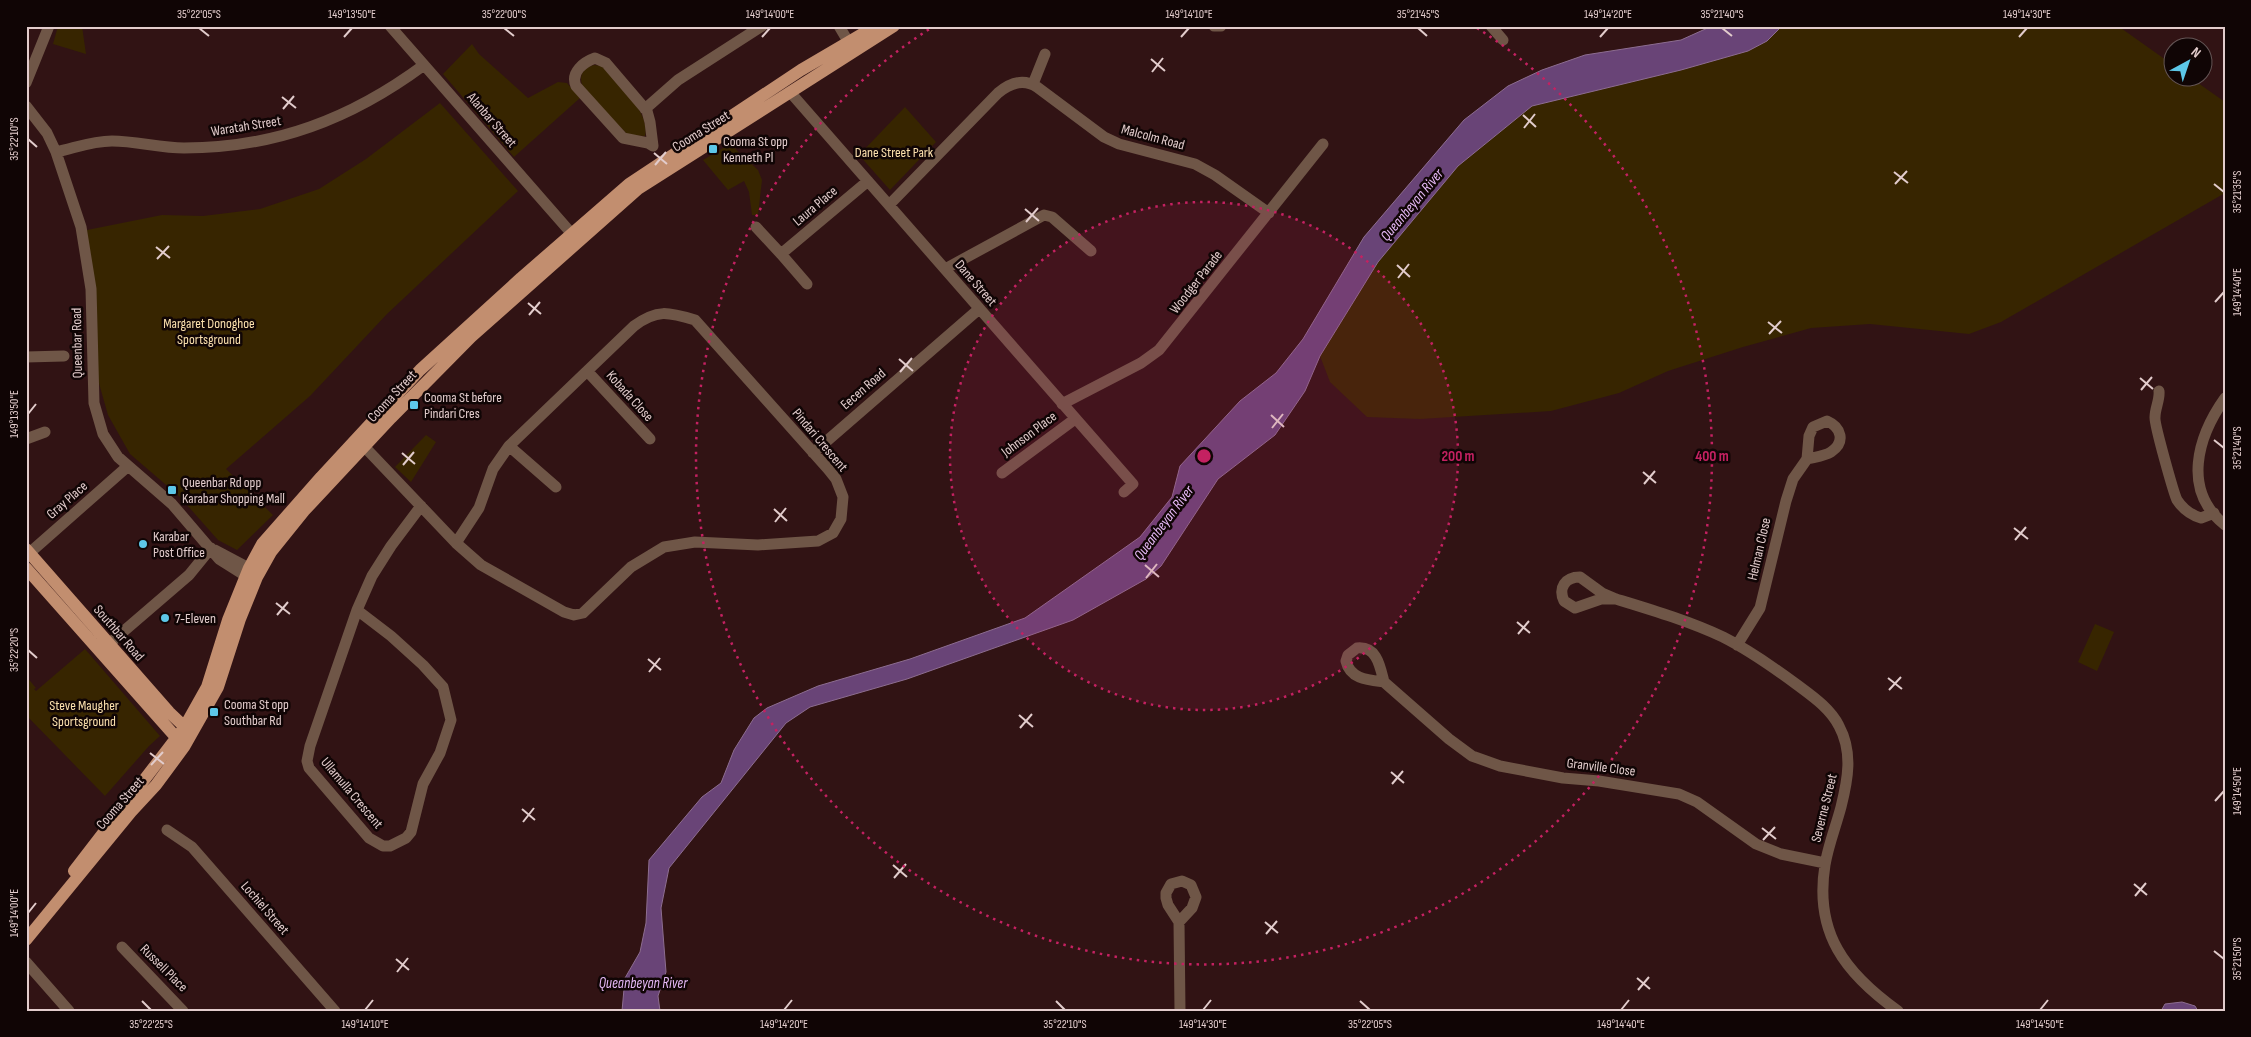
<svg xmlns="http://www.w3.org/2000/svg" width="2251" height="1037" font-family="'Sofia Sans Condensed',sans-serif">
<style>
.green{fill:#372500}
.water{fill:#694477;stroke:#8d6d90}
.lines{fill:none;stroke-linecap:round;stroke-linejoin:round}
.minor{stroke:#6f5647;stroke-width:11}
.major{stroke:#c28e6f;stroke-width:12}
.ticks{fill:none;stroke:#e2cccc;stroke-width:2}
.ring{fill:none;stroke:#c42161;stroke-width:2.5;stroke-dasharray:2.5 5}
.poi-dot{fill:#5dc7e8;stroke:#100505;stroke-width:2}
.labels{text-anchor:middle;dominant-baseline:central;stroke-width:5;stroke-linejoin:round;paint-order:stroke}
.street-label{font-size:14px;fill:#e2cccc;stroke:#100505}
.poi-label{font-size:14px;fill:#e2cccc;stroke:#100505;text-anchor:start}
.park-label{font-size:14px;fill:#fce1ae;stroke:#100505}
.water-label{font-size:15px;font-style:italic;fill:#e6b9f7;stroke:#100505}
.centre{fill:#c42161;stroke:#100505;stroke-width:2.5}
.ring-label{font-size:15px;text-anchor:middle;font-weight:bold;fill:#c42161;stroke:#100505;stroke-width:5;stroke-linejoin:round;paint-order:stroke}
.neatline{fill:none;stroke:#e2cccc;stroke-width:2}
.ticks-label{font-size:12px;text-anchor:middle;fill:#e2cccc}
</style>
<rect width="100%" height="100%" fill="#311314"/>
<path class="green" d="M58,26H82L86,54L53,44Z
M1782,26H2118L2173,65L2174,78H2191L2225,102V193L2001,322L1969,334L1870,324L1811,328L1743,347L1668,371L1619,393L1551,411L1420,419L1367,417L1330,382L1320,356L1378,262L1458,166L1532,106L1681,70L1748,51L1767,41Z
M472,44L479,54L528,98L558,82L567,83L580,98L514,157L443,74Z
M594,65L602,66C617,83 651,112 645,136L628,135L584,90C578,77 581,69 594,65Z
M440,103L518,191L387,314L310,396L226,469L273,515L237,550L218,540L179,496L130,454L108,415L92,359L87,230L162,215L203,216L260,209L319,189L366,159Z
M905,107L936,142L890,190L859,155Z
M730,144L758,170L762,180L758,215H752L749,192L744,181L728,190L703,160Z
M426,435L436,442L411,482L395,467Z
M2095,624L2114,632L2097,671L2078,662Z
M85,649L160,736L149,746L105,796L26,715V676L36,688L34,689L36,691Z"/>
<path class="water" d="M1712,26H1782L1767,41L1748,51L1681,70L1532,106L1458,166L1378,262L1320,356L1305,391L1275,435L1218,479L1161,566L1146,579L1073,620L907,679L810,707L786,723L669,868L661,908L666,972L658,996L660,1011H622L625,978L640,952L646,923L649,860L702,797L721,783L734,750L754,718L767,708L818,686L910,659L1025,618L1140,537L1172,497L1180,466L1240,401L1276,373L1303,339L1364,237L1464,120L1508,86L1542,70L1585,55L1681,40Z
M2182,1002L2195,1006L2198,1011H2161L2165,1004Z"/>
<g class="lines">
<path class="minor" d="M390,26L572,234
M839,26L852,48
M1214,26H1221
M1491,26L1503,40
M595,58L606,63L647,111L650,122L653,146L648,143L623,138L576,86C570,72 584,62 595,58Z
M26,83L49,26
M1033,84L1045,54
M790,92L1133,484L1124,492
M26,106L47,133L56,152L81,227L91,289L94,403L103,434L118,457L172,504L219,559L246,576
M645,109L678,80L762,26
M56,152C75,148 92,141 112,141C136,141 160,148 184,148C275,148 351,119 424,65
M889,205L998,93C1010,83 1023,78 1037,87L1104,137L1119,144L1195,164L1215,175L1269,213
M756,227L781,254
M945,269L1044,215L1052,217L1091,251
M807,284L781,254L868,181
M26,357L64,356
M588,372L650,439
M2159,391C2160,400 2155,408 2155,417C2154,424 2174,494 2177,500C2183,509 2191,515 2201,518L2214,513
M2225,398C2198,436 2181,490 2225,525
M1062,404L1141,363L1159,350L1323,144
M1827,421C1841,427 1846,442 1831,452C1825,456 1815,457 1807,459L1809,436L1813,427Z
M26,439L45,432
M358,440L456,543L481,565L564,612L574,615L583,613L631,567L664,547L695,542L758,545L818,541L833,533L841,519L843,497L836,479L828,469L695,320C668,312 657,309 634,326L509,446L493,469L479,508L456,543
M509,446L556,487
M813,453L979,309
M1002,473L1075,419
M215,550L249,568
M26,556L127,467
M1616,599H1601L1575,608L1564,601C1558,588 1565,577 1580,577L1602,593L1616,599C1652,610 1689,621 1723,637C1749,650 1773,667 1796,684C1812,696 1830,708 1839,726C1853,752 1848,779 1841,807C1836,826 1828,846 1825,865C1814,933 1845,973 1898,1011
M357,610L391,636L423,665L443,687L451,720L440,753L423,784L411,832L406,838L390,846H383L369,838L309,768L307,761L310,746L357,610L372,576L391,546L421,506
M1737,645L1760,608L1786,501L1793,479L1807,459
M1357,648C1377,646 1380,666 1384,682C1368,680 1350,679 1346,661L1348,655Z
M103,649L189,575L211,548
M1384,682L1449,739L1472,756L1500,766L1563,778L1599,781L1679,794L1697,802L1756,844L1781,854L1825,863
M167,830L192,847L335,1011
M1179,922L1192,908L1196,897L1191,885L1182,881L1171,884L1166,893V898L1168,905L1179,922L1180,1011
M122,947L183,1011
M26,962L69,1011"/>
<path class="major" d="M26,549L169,712L190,732
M26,568L181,743
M74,871L184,728L207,687L228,620L249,568L262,544L321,477L420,370L521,278L629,184L801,70L876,26
M26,940L131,812L156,785L184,747L218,687L240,619L257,577L271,552L304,511L391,418L471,337L638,189L894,26"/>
</g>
<path class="ticks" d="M199,28L209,36M504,28L514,36M1418,28L1427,36M1722,28L1732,36M344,37L352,28M762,37L770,28M1181,37L1189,28M1600,37L1608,28M2019,37L2027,28M1151,59L1165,71M1152,72L1163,58M282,97L296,108M283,109L294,96M1523,115L1536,127M1524,128L1535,114M28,139L37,147M654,153L667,164M655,165L666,152M1894,172L1908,183M1895,184L1907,171M2214,184L2224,192M1025,209L1039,221M1026,222L1038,208M156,247L170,258M157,259L169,246M1397,265L1410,277M1398,278L1409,264M2215,302L2224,292M528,303L541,314M529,315L540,302M1768,322L1782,333M1769,334L1781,321M899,359L913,371M900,372L912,358M2140,378L2153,389M2141,390L2152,377M28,414L36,404M1271,415L1284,427M1272,428L1283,414M2214,440L2224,448M402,453L415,464M403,465L414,452M1643,472L1656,483M1644,484L1655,471M774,509L787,521M775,522L786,508M2014,528L2028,539M2015,540L2026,527M1145,565L1159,577M1146,578L1157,564M276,603L290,614M277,615L288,602M1517,622L1530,633M1518,634L1529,621M28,650L37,658M648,659L661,670M649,672L660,658M1888,678L1902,689M1889,690L1901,677M1019,715L1033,727M1020,728L1032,714M150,753L164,764M151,765L163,752M1391,772L1404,783M1392,784L1403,771M2215,801L2224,791M522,809L535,820M523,822L534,808M1762,828L1776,839M1763,840L1775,827M893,865L907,877M894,878L906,864M2134,884L2147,895M2135,896L2146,883M28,913L36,903M1265,922L1278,933M1266,934L1277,921M2214,951L2224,959M396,959L409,970M397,972L408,958M1637,978L1650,989M1638,990L1649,977M142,1001L151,1010M1056,1001L1065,1010M1360,1001L1370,1010M365,1010L373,1000M784,1010L792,1000M1203,1010L1211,1000M1621,1010L1629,1000M2040,1010L2048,1000"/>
<circle cx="1204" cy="456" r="254" fill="#c42161" fill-opacity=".12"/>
<g class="ring">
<circle cx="1204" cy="456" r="254"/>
<path d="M1477 28A508 508 0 1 1 931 28"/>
</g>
<g class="poi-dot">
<rect x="708" y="144" width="10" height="10" rx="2.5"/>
<rect x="409" y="400" width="10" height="10" rx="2.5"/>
<rect x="167" y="485" width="10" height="10" rx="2.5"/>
<circle cx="143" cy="544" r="5"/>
<circle cx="165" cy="618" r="5"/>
<rect x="209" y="707" width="10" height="10" rx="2.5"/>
</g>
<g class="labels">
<g class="street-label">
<text transform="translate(492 120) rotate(49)">Alanbar Street</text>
<text transform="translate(246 126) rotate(-9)">Waratah Street</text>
<text transform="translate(701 131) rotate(-32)">Cooma Street</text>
<text transform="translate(1153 137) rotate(15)">Malcolm Road</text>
<text transform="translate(815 206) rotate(-40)">Laura Place</text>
<text transform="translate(1196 282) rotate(-52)">Woodger Parade</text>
<text transform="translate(976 283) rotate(49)">Dane Street</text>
<text transform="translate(77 343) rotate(-91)">Queenbar Road</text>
<text transform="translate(863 389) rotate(-41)">Eecen Road</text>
<text transform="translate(392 396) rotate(-47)">Cooma Street</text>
<text transform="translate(630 396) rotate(48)">Kobada Close</text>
<text transform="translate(1029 434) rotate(-37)">Johnson Place</text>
<text transform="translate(820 440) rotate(50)">Pindari Crescent</text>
<text transform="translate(67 500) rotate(-41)">Gray Place</text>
<text transform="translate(1759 549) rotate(-77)">Helman Close</text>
<text transform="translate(119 633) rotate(49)">Southbar Road</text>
<text transform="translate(1601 767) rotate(7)">Granville Close</text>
<text transform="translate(352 793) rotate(50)">Ullamulla Crescent</text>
<text transform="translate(120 803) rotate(-49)">Cooma Street</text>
<text transform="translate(1824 808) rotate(-76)">Severne Street</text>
<text transform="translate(265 908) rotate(49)">Lochiel Street</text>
<text transform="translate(164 968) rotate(45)">Russell Place</text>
</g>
<g class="poi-label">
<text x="723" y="141">Cooma St opp<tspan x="723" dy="16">Kenneth Pl</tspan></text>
<text x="424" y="397">Cooma St before<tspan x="424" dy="16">Pindari Cres</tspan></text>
<text x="182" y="482">Queenbar Rd opp<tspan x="182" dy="16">Karabar Shopping Mall</tspan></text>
<text x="153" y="536">Karabar<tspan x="153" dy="16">Post Office</tspan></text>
<text x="175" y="618">7-Eleven</text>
<text x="224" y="704">Cooma St opp<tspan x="224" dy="16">Southbar Rd</tspan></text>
</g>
<g class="park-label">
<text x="894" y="152">Dane Street Park</text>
<text x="209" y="323">Margaret Donoghoe<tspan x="209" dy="16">Sportsground</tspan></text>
<text x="84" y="705">Steve Maugher<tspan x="84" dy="16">Sportsground</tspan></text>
</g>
<g class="water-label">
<text transform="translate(1412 205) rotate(-50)">Queanbeyan River</text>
<text transform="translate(1164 523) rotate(-53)">Queanbeyan River</text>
<text x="643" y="983">Queanbeyan River</text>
</g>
</g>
<circle cx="1204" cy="456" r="8" class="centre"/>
<g class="ring-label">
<text x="1458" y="461">200 m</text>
<text x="1712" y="461">400 m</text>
</g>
<rect width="2251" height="1037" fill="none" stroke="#100505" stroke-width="55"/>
<g transform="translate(2188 62) rotate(40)"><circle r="24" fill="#100505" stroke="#645555"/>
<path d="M0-4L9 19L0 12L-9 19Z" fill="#5dc7e8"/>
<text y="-8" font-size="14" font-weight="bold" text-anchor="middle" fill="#e2cccc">N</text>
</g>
<rect x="28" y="28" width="2196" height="982" class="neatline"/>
<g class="ticks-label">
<text x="199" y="18">35°22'05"S</text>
<text x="352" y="18">149°13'50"E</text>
<text x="504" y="18">35°22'00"S</text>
<text x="770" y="18">149°14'00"E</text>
<text x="1189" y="18">149°14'10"E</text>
<text x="1418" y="18">35°21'45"S</text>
<text x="1608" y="18">149°14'20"E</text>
<text x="1722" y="18">35°21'40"S</text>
<text x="2027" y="18">149°14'30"E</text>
<text transform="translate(14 139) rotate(-90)" y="4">35°22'10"S</text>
<text transform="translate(2237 192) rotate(-90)" y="4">35°21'35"S</text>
<text transform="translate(2237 292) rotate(-90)" y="4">149°14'40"E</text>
<text transform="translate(14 414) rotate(-90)" y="4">149°13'50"E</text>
<text transform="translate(2237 448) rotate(-90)" y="4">35°21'40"S</text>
<text transform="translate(14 650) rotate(-90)" y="4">35°22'20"S</text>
<text transform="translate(2237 791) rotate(-90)" y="4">149°14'50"E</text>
<text transform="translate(14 913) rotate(-90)" y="4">149°14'00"E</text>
<text transform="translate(2237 959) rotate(-90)" y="4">35°21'50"S</text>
<text x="151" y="1028">35°22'25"S</text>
<text x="365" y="1028">149°14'10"E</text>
<text x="784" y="1028">149°14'20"E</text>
<text x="1065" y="1028">35°22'10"S</text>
<text x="1203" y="1028">149°14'30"E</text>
<text x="1370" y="1028">35°22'05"S</text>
<text x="1621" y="1028">149°14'40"E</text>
<text x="2040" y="1028">149°14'50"E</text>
</g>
</svg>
